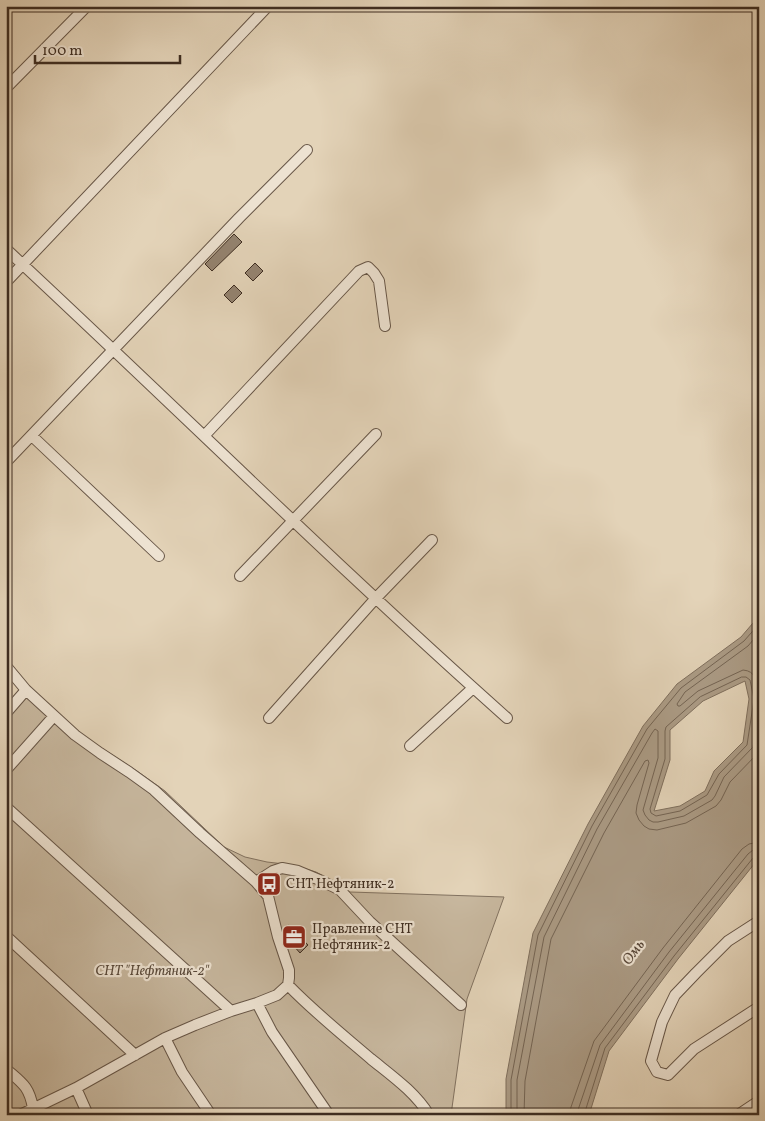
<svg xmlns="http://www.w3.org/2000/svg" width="765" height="1121" font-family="Vollkorn,serif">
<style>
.green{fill:#c7b79e;stroke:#827260}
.water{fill:#ab9b85;stroke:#7f6f5d;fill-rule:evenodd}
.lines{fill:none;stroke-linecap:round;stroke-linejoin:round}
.shore{stroke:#746453;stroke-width:1}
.building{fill:#948370;stroke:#3e2d21}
.minor-casing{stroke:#675647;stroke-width:12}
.minor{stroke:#ede2d1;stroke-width:10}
.labels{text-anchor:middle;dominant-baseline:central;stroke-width:4.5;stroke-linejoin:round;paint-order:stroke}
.poi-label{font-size:14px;fill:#3e2d21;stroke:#ede2d1;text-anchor:start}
.park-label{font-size:14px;font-style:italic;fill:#59493a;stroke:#ede2d1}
.water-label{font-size:15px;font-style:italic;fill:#59483a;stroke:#ede2d1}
</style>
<rect width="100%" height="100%" fill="#e3d3b8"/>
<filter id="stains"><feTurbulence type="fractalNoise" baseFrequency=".004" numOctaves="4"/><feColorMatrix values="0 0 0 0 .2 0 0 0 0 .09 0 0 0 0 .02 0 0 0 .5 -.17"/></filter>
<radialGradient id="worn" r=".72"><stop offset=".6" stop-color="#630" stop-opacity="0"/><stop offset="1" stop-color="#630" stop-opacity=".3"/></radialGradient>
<path class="green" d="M31,691L77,732L137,771L165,791L224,847L245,857L267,862L293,865L316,872L340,885L350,892L504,897L467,999L451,1115H6V719Z"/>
<path class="water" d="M759,616V858L678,959L609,1051L589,1115H506V1079L533,933L588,824L643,726L677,684L741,637ZM745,681L749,699L743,742L714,771L705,791L680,806L654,811L670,760V730L703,701Z"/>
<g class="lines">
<path class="shore" d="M759,633L748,646L685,692L677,704L678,706H680L698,691L743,670C756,671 756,681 759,692
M742,677H746L750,680L754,699L747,745L719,774L707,795L680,811L656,816L651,813L650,809L665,759V731L666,727L700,697Z
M511,1115V1080L538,935L592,826L647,729L681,688L744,641L759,624
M517,1115V1080L544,937L597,829L652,733L655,729L658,731V758L643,810L645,815L649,820L653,822H658L684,816L712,800L715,796L724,777L753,747L759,709
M524,1115L525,1081L551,939L604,833L645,761L648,760L649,763L637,805L636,813L639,820L644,826L649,829L657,830L686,823L716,806L721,800L730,782L759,752
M570,1115L571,1107L594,1041L663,948L742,849L749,844L759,842
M578,1115V1110L600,1045L669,952L748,854L753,850H759
M584,1115L605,1048L674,956L753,858L759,856"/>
</g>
<path class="building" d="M234,234L242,242L212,271L205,264Z
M255,263L263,271L253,281L245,273Z
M234,285L242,293L232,303L224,295Z
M289,925L308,945L300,953L285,936L283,930Z"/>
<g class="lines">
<defs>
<path id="minor" d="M6,88L87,6
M6,249C174,405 336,566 507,718
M6,282L268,6
M32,436L159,556
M204,436L359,271L368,267L374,273L379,281L385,326
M6,462L239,218L307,150
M240,576L376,434
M6,666L26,690L75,735L100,753L129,772L154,790L200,833L256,882L268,896L278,937L289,970V978L288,985L277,995L257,1003L231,1011L195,1025L165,1038L76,1088L20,1115
M6,713L26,690
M269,718L376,598L432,540
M410,746L473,688
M6,770L54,716
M6,807L231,1011
M256,882L273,871L282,868L298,871L322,881L340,890L370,922L461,1005
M759,921L728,941L696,973L675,995L662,1022L651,1061L657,1072L668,1075L694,1049L759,1007
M6,936L135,1055
M288,985C314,1012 343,1035 371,1059C392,1076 415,1092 429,1115
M257,1003L272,1032L329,1115
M165,1038L182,1072L211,1115
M6,1069C22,1083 29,1086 33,1108
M76,1088L88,1115
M738,1115L759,1101"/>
</defs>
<use href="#minor" class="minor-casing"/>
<use href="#minor" class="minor"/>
</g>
<defs>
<symbol id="bus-square" viewBox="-11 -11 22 22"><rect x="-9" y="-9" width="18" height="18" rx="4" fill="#8f2418" stroke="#ede2d1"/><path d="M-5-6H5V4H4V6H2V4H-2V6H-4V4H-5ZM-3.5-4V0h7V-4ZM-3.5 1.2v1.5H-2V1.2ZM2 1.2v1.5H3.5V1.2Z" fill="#fff"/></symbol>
<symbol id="office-square" viewBox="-11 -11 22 22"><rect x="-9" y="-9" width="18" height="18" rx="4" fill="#8f2418" stroke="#ede2d1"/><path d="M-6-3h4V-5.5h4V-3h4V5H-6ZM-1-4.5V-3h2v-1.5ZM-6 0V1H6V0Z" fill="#fff"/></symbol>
</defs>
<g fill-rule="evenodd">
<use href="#bus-square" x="255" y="870" width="28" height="28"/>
<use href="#office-square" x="280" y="923" width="28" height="28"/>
</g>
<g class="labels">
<g class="poi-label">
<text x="286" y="884">СНТ Нефтяник-2</text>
<text x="312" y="929">Правление СНТ<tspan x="312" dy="16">Нефтяник-2</tspan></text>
</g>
<g class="park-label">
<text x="152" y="971">СНТ "Нефтяник-2"</text>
</g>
<g class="water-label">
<text transform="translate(634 953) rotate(-53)">Омь</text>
</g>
</g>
<rect width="765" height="1121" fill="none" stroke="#e3d3b8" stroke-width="25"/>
<rect x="8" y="8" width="750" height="1106" fill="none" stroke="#3e2d21" stroke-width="2.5"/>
<rect x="12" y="12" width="740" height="1096" fill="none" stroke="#3e2d21"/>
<path d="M35 55v8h145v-8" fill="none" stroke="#3e2d21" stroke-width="2.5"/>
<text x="42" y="55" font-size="15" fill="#3e2d21" stroke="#ede2d1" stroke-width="4" paint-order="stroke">100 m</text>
<rect width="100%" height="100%" filter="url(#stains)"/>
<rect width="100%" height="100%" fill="url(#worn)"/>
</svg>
